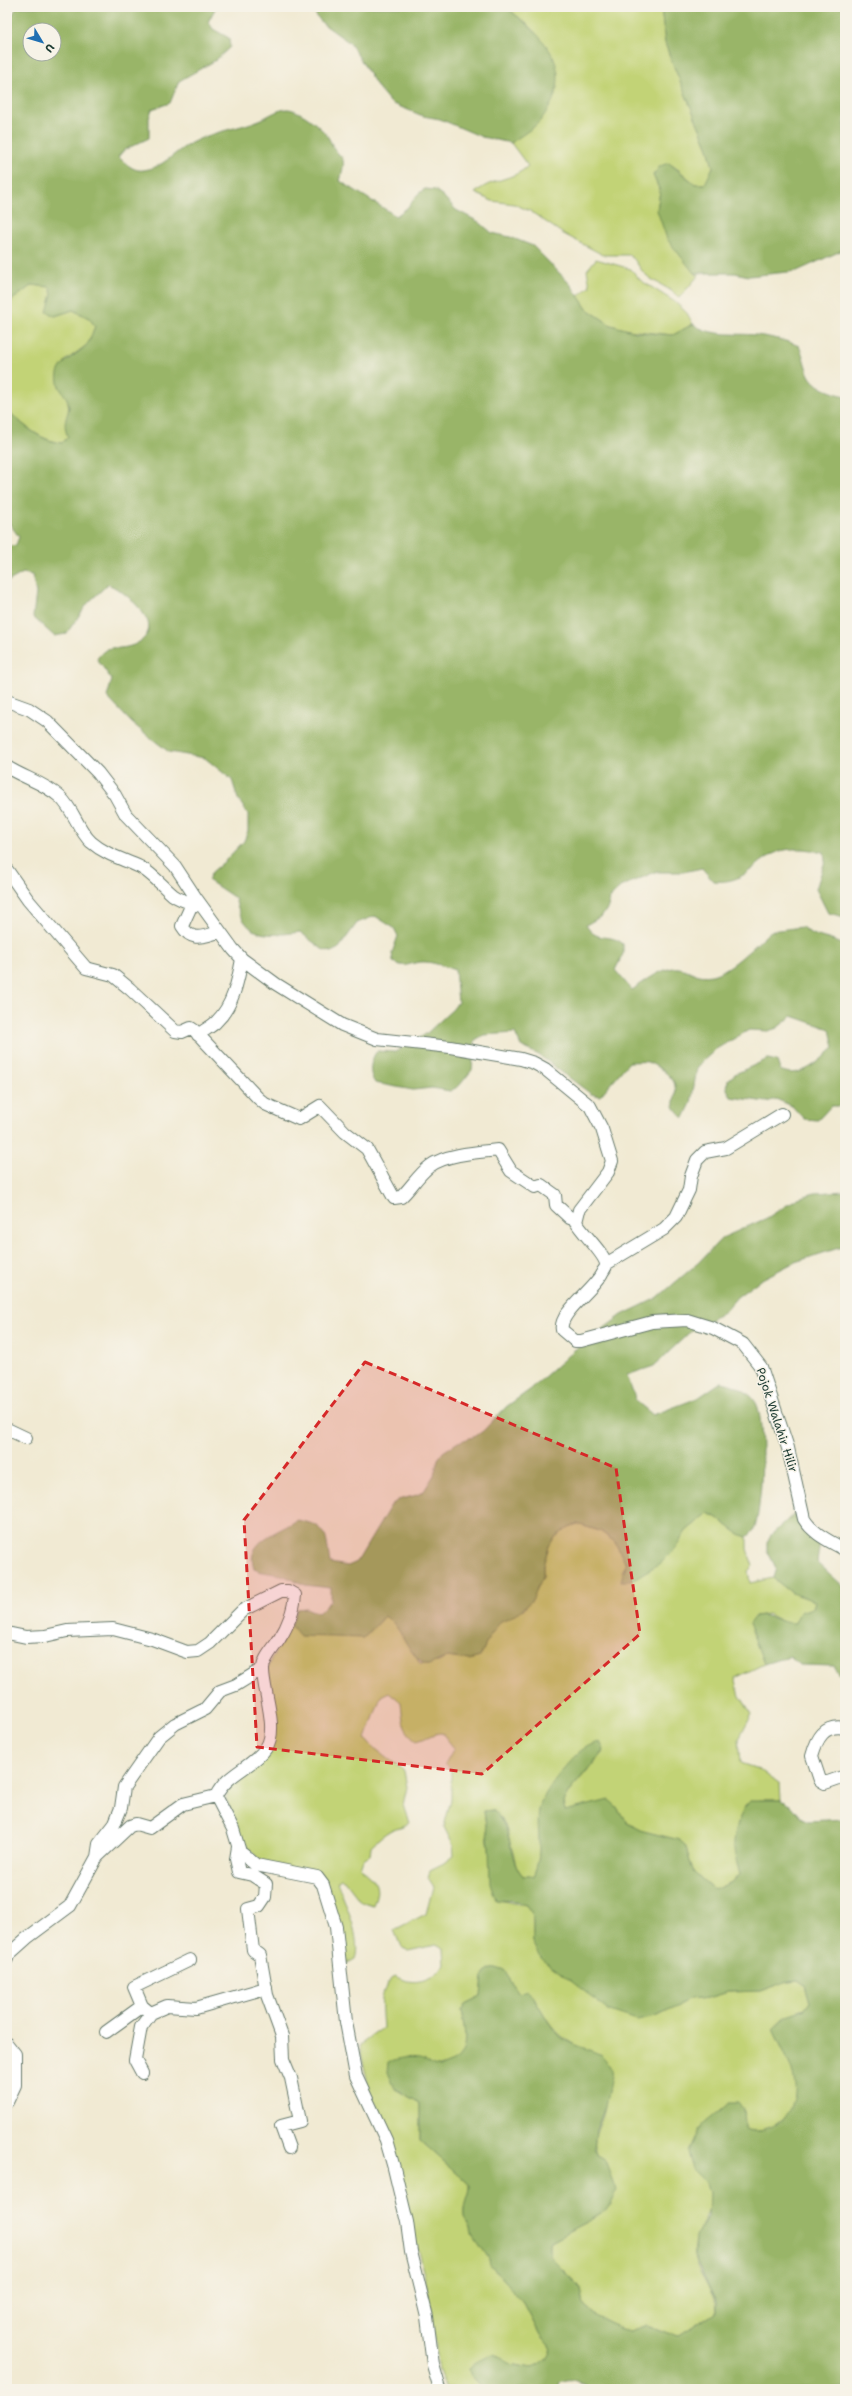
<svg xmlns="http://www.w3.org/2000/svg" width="852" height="2396" font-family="'Shantell Sans',sans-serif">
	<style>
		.green { fill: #c2d376; stroke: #708855 }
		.forest { fill: #99b567; stroke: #5c794e; fill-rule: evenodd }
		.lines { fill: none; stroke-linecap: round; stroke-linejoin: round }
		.minor-casing { stroke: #687a6c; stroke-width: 14 }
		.minor { stroke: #fff; stroke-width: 12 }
		.marked { fill: #d62828; fill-opacity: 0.2; stroke: #d62828; stroke-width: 3; stroke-dasharray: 8 5; stroke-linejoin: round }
		.labels { text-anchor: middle; stroke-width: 3; stroke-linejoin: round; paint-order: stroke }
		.street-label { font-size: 12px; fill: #1f3d34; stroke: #f7f3e8 }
	</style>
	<rect width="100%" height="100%" fill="#f7f3e8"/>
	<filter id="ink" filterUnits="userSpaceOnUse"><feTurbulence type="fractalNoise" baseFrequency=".025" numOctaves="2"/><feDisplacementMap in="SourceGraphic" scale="8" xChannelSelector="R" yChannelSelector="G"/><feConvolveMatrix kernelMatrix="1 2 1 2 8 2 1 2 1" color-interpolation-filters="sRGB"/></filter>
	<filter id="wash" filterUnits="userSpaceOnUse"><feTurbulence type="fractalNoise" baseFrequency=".012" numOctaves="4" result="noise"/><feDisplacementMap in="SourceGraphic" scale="16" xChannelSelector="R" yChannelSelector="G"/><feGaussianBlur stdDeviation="0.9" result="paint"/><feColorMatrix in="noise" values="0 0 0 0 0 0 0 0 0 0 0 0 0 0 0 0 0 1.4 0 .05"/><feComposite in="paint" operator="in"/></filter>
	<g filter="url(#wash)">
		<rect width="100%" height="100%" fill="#f1ead3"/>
		<path class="green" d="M 506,7 L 661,7 L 665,43 L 670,57 L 708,148 L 713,167 L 706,184 L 695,184 L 673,165 L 653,175 L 660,191 L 657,210 L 694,273 L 699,275 L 679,298 C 670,287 656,284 646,275 C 639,269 637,261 630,255 L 603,255 L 562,233 L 530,211 L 514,204 L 492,201 L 475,193 C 491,178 513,181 528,166 L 511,143 C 541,120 552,113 558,73 L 527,24 Z
			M 596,259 L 631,269 L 640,280 L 675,302 L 687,313 L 693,324 L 673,335 L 628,330 L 611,325 L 587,309 L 578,296 L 590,286 L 587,270 Z
			M 32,285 L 50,287 L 52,294 L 48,312 L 55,316 L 73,310 L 89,318 L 95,326 L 88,344 L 65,361 L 59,386 C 62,391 68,397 68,403 C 71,417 61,419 68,437 L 62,443 C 39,440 24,425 7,410 L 7,304 Z
			M 708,1513 C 723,1519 732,1533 747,1537 L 747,1549 L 753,1566 L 748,1571 L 750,1583 L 773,1578 L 792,1593 L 815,1601 L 813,1608 L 800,1612 L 795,1623 L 787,1624 L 768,1614 L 755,1616 L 759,1648 L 764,1664 L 735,1678 L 740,1696 L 752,1714 L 739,1739 L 741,1763 L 759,1769 L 780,1785 L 781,1800 L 760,1800 L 745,1806 L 734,1846 L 740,1875 L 732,1882 L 714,1890 L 694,1872 L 685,1846 L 679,1840 L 643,1831 L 627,1823 L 616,1806 L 565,1811 L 563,1802 L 567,1794 L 604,1751 L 539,1810 C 539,1832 543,1856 533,1876 L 523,1876 L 517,1868 L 505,1824 L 493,1810 L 484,1811 L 496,1900 L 526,1905 L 533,1915 L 533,1942 L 656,2016 L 688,2000 L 708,1998 L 728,1992 L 761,1991 L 788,1981 L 798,1980 L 805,1985 L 810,2003 L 805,2010 L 787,2016 L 773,2029 C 780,2045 790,2061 795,2077 C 803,2107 775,2138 745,2128 L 744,2110 L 693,2170 C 697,2174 703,2178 706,2183 C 722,2207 689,2232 694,2256 C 698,2276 716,2291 716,2312 L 678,2337 L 647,2325 L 630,2331 L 621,2329 L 598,2318 L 584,2305 L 581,2288 L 550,2257 L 550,2241 L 601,2214 L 598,2156 C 588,2135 604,2124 605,2105 C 606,2089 603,2072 602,2056 C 562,2042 554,2034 534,1997 L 519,1993 L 504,1971 L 495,1968 L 489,1970 L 483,1977 L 481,1996 L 465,2004 L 461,2011 C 465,2031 472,2057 447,2065 C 437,2068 432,2065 424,2059 L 395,2089 L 420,2103 L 420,2140 L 470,2185 C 471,2193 466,2200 465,2209 C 463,2226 481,2245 489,2259 L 490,2265 L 523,2302 L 540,2335 L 552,2349 L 549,2357 L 534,2368 L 508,2364 L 502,2358 L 471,2376 L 483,2389 L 446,2389 L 439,2370 L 428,2290 L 392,2152 L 387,2125 L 371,2096 L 359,2045 L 383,2028 C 382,2006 377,1992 395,1976 C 413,1987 432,1981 445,1965 L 444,1949 L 436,1945 L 409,1951 L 401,1947 L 394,1930 L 426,1914 L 433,1887 L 428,1879 L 430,1870 L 446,1862 L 454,1856 L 453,1845 L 444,1827 L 451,1799 L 451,1770 L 445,1764 L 454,1748 L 442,1733 C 432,1733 426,1739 417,1741 C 401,1729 403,1720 401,1702 L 389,1692 L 381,1696 L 366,1739 L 372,1746 L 404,1771 L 407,1787 L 403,1805 L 409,1823 C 403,1827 397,1827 391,1830 C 384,1834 377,1840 371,1846 L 370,1855 L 363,1859 L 360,1868 C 376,1880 381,1886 373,1906 L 361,1902 L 344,1880 L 340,1879 L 337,1883 C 345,1901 362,1940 355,1959 L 346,1964 L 322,1878 L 261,1860 C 245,1851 225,1809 227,1791 L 233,1783 L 261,1759 L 273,1716 L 273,1696 L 268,1668 L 271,1659 L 291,1625 L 364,1638 L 384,1616 L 393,1620 L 420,1663 L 439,1662 L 447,1657 L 469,1660 L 480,1657 L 489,1637 L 500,1621 L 525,1608 L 543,1576 L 543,1565 L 549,1546 L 554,1538 L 569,1527 L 577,1524 L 600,1531 L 615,1542 L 626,1564 L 622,1572 L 675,1549 L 686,1531 Z"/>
		<path class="forest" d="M 17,7 L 216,7 L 208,22 L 213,29 L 229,38 L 230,47 L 216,60 L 179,81 L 170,103 L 152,109 L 149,118 L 149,138 L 124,150 L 118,157 C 126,163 133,172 144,170 C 163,168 174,152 191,143 C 213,131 239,129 262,119 C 270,115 279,109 288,109 C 301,110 326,130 330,141 C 341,164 348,150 340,181 L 396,216 L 407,208 L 418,194 L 425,189 L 435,190 L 443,196 L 456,210 L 479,222 L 492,233 L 510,237 L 533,246 L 571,285 L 587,309 L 611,325 L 636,332 L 673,335 L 693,324 C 711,337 734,333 756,335 C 771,337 785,340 799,346 C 803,354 804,362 807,370 C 812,387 830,392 845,396 L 845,917 L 828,913 L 816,889 L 825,861 L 824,852 C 808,849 788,846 773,854 C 750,867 743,884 713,881 L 702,868 L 683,872 L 655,872 L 620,887 L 610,898 L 608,907 L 603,915 L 586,925 C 597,944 610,932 623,944 L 623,954 L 615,970 L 632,990 C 644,982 664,966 679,968 C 692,970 696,978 712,975 C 734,969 754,945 771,931 L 802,927 C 815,939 831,937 845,946 L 845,1106 L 831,1106 L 818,1120 L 804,1119 L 792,1106 L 776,1099 L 767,1102 L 731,1097 L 727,1089 L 728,1080 L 735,1074 L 768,1059 L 777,1061 L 780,1070 C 801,1080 819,1061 834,1048 L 830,1029 L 792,1016 L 777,1028 L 768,1031 L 749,1030 L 716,1049 L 703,1061 L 697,1068 L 691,1103 L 684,1118 C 666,1102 678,1104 675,1086 C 674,1076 657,1066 648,1062 C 643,1061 634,1062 629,1062 L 600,1096 L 591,1094 L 539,1055 L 521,1046 L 515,1033 L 484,1035 L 475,1040 L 472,1070 L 459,1086 L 450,1091 L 432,1088 L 413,1090 L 375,1083 C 368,1073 370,1061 377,1051 L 395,1052 L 426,1034 L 453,1009 L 458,1002 L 455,970 C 445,967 432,961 421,962 C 408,963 406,969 393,962 L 392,953 L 398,936 L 394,928 L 375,916 L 357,923 L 339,948 L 331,952 L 322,949 L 300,932 C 263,937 245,938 235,898 L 208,880 L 212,872 L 225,861 L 244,841 L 248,831 L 248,814 L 238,799 L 232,780 L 205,758 L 169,752 L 132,723 L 107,697 L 112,680 L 97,659 C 100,654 105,649 111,648 C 114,647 117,649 120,648 C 138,647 157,634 145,616 C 136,602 123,591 108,584 L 88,603 L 66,634 L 54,636 L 33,617 L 36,593 L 32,575 L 23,573 L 7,582 L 7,547 L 16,545 L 19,537 L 7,520 L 7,410 C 24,425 39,441 62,443 L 68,437 C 60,418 72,414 68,402 C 67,396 61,392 59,386 C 51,362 78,357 88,343 C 91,339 93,331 95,326 L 89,318 L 73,310 L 55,316 L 47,312 L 52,294 L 50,287 L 32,285 L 7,304 L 7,24 ZM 30,30 L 54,30 L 54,54 L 30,54 Z
			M 310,7 L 506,7 C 546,39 580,70 540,121 C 533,129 520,136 511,143 L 482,137 L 440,119 L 423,116 L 391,103 L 379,89 L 350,43 L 322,23 Z
			M 661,7 L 845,7 L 845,249 L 797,271 L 749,276 L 735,273 L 694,273 L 667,239 L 657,210 L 660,191 L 653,175 L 660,166 L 669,163 L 695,184 L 705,184 L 713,167 L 708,148 L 670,57 L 665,43 Z
			M 845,1191 L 845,1246 L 795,1262 L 760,1280 L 737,1297 L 725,1311 L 689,1333 L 654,1366 L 627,1375 L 636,1401 L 653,1415 L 698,1398 L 721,1382 C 733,1383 750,1392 756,1403 C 766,1420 762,1513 754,1530 C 752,1533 749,1535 747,1537 C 732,1533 723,1519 708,1513 L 686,1531 L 675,1549 L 662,1562 L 630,1581 L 621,1581 L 626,1564 L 615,1542 L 600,1531 L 577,1524 L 569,1527 L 554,1538 L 549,1546 L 543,1565 L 543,1576 L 532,1600 L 517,1614 L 501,1621 L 489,1637 L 480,1657 L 469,1660 L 447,1657 L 429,1665 C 406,1658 404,1626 384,1616 L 364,1638 L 300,1636 L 291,1625 L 297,1609 L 306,1608 L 318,1613 L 331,1600 L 331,1588 L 305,1585 L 282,1575 L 262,1572 L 254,1569 C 244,1540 279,1533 297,1520 C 329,1526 325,1533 330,1563 L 348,1566 L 357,1562 L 391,1505 L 398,1500 L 417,1495 L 424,1491 L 434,1475 L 438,1459 L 443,1452 L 458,1442 L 476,1436 L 483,1431 L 506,1407 L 531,1389 L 573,1351 L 622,1315 L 657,1298 L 698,1263 L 722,1238 L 767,1218 L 798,1198 L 815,1193 Z
			M 795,1513 L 799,1520 L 820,1542 L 817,1562 L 845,1588 L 845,1682 L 834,1666 L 800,1665 L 790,1656 L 764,1664 L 749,1624 L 755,1616 C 772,1613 779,1624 795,1623 L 800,1612 L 813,1608 L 815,1601 L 792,1593 L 773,1578 L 776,1568 L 767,1550 L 767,1543 L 770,1536 Z
			M 600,1742 L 604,1750 L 567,1794 L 563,1802 L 565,1811 L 609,1800 L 616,1806 L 627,1823 L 643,1831 L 679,1840 L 685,1846 L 694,1872 L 714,1890 L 732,1882 L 740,1875 C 738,1866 734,1856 734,1847 C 733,1833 741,1809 751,1800 L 781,1800 L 789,1804 L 800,1817 L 808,1821 L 845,1819 L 845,2389 L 589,2389 C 578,2380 572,2377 559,2382 L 557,2389 L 483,2389 L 471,2376 L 468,2368 L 475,2362 L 493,2355 L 502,2358 L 508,2364 L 534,2368 L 548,2357 L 552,2349 L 540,2335 L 523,2302 L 490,2265 L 489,2259 C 481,2245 463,2226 465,2209 C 466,2200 471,2193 470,2185 L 420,2140 L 420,2103 L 395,2089 L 388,2072 L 389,2062 C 397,2058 416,2055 425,2060 C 430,2062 433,2066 439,2067 C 442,2067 445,2065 448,2064 C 471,2057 465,2030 461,2011 L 465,2004 L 481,1996 L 483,1977 L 489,1970 L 495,1968 L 504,1971 L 519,1993 L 527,1990 C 541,2004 546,2024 561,2037 C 574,2047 588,2048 601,2055 C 605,2058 609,2065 612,2070 L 605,2107 L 596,2130 L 594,2148 L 598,2156 L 606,2161 L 617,2190 L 608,2208 L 601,2214 L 550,2241 L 550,2257 L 581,2288 L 584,2305 L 598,2318 L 621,2329 L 630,2331 L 647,2325 L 678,2337 L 716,2312 L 716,2302 L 694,2256 L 695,2237 L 708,2215 L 709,2192 L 706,2183 L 693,2170 L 688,2151 L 698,2129 L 729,2103 L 739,2103 L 744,2110 L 745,2128 C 757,2132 764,2130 775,2125 C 781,2123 784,2118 788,2112 C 807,2087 784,2054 773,2029 L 787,2016 L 805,2010 L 810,2003 L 805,1985 L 798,1980 L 788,1981 L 761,1991 L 728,1992 L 708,1998 L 688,2000 L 656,2016 L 637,2020 L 610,2011 L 541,1958 L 533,1942 L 533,1915 L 526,1905 L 516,1901 L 496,1900 L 490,1883 L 489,1846 L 484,1811 L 493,1810 C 514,1827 506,1857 523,1876 L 533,1876 C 544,1854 536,1832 539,1810 C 540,1797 566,1764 576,1755 C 583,1748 591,1744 600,1742 Z"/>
	</g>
	<g filter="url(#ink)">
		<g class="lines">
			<defs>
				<path id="minor" d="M 7,701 L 29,709 L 47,721 L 98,773 L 115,795 L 126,815 L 175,866 L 196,898 L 233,949 L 242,959 L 276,984 L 342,1025 L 377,1039 L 450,1047 L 521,1059 L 534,1063 L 545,1069 L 590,1106 L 602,1129 L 612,1161 L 608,1172 L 579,1210 L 576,1222 C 582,1233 606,1255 606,1265 C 606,1269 603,1270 602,1273 C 594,1290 558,1313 562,1330 L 575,1341 L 581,1341 L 652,1322 L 687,1320 L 713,1328 L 743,1344 L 761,1367 L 788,1448 L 804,1519 C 813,1534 830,1541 845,1550
					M 7,767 C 24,778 45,783 60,797 C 74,810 78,830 91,842 C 106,855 123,859 140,867 C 153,874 162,886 173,895 C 181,901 191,903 201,906
					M 7,870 L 28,900 L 86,968 L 113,975 L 130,989 L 175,1031 L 182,1032 L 191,1028 L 194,1030 L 258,1098 L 265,1104 L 299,1119 L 320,1106 L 345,1132 L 367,1149 L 394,1198 L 401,1197 C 411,1188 418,1175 430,1166 C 445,1154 479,1152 498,1150 L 511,1171 L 535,1187 L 541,1185 L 555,1195 L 556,1205 L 570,1218 L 576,1220
					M 192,904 L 182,926 C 192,943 204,936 219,932
					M 198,1035 C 204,1030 211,1027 216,1022 C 233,1006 238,981 242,959
					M 606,1264 L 664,1229 L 676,1217 L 689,1190 L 691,1176 L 697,1160 L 705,1152 L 726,1148 L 782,1114
					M 7,1429 L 26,1438
					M 7,1633 L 26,1637 L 45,1636 L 67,1631 L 113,1629 L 152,1639 L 187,1652 L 198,1651 L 210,1643 L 243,1610 L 281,1591 L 288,1591 L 295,1595 C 294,1609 288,1626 280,1638 C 275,1647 262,1659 263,1670 C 263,1691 279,1729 266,1748 C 252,1768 227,1773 216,1796 L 233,1829 L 240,1852 L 256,1865 L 317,1877 L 323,1885 L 336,1927 L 346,2022 L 356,2076 L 386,2140 L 394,2168 L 407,2222 L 411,2252 L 427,2317 L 433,2365 L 440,2389
					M 845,1728 C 824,1724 817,1738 812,1756 L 820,1780 L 825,1783 L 845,1776
					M 238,1847 L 236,1859 L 239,1872 L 252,1875 L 266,1884 L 265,1897 L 259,1906 L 248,1909 L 253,1950 L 260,1955 L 267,1995 L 282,2036 L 283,2059 L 291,2078 L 300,2121 L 281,2126 L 289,2148
					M 97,1857 L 99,1844 L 114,1825 L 121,1808 L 124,1787 L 159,1737 L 175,1724 L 205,1709 L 220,1691 L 236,1685 L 262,1669
					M 7,1959 L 8,1955 L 27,1938 L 70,1906 L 97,1857 L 130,1826 L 136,1824 L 150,1828 L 183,1804 L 216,1796
					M 142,2006 L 134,1987 L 190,1960
					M 106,2032 L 142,2006 L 148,2011
					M 7,2044 L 15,2054 L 15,2085 L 7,2102
					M 142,2073 L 135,2060 L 141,2027 L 151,2013 L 167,2006 L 196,2008 L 266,1988"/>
			</defs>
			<use href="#minor" class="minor-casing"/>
			<use href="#minor" class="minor"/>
		</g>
	</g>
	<path class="marked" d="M 365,1362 L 616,1468 L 640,1634 L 482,1774 L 257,1747 L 244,1520 Z"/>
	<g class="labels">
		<g class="street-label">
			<text transform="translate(777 1420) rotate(72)" y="4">Pojok Walahir Hilir</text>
		</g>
	</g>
	<rect width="852" height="2396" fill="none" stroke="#f7f3e8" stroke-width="24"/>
	<g transform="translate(42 42) rotate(128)"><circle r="19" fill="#f7f3e8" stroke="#a1aaa0"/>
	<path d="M0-3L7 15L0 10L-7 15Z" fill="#1f6fb2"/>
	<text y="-6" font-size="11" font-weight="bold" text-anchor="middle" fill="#1f3d34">U</text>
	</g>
</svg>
